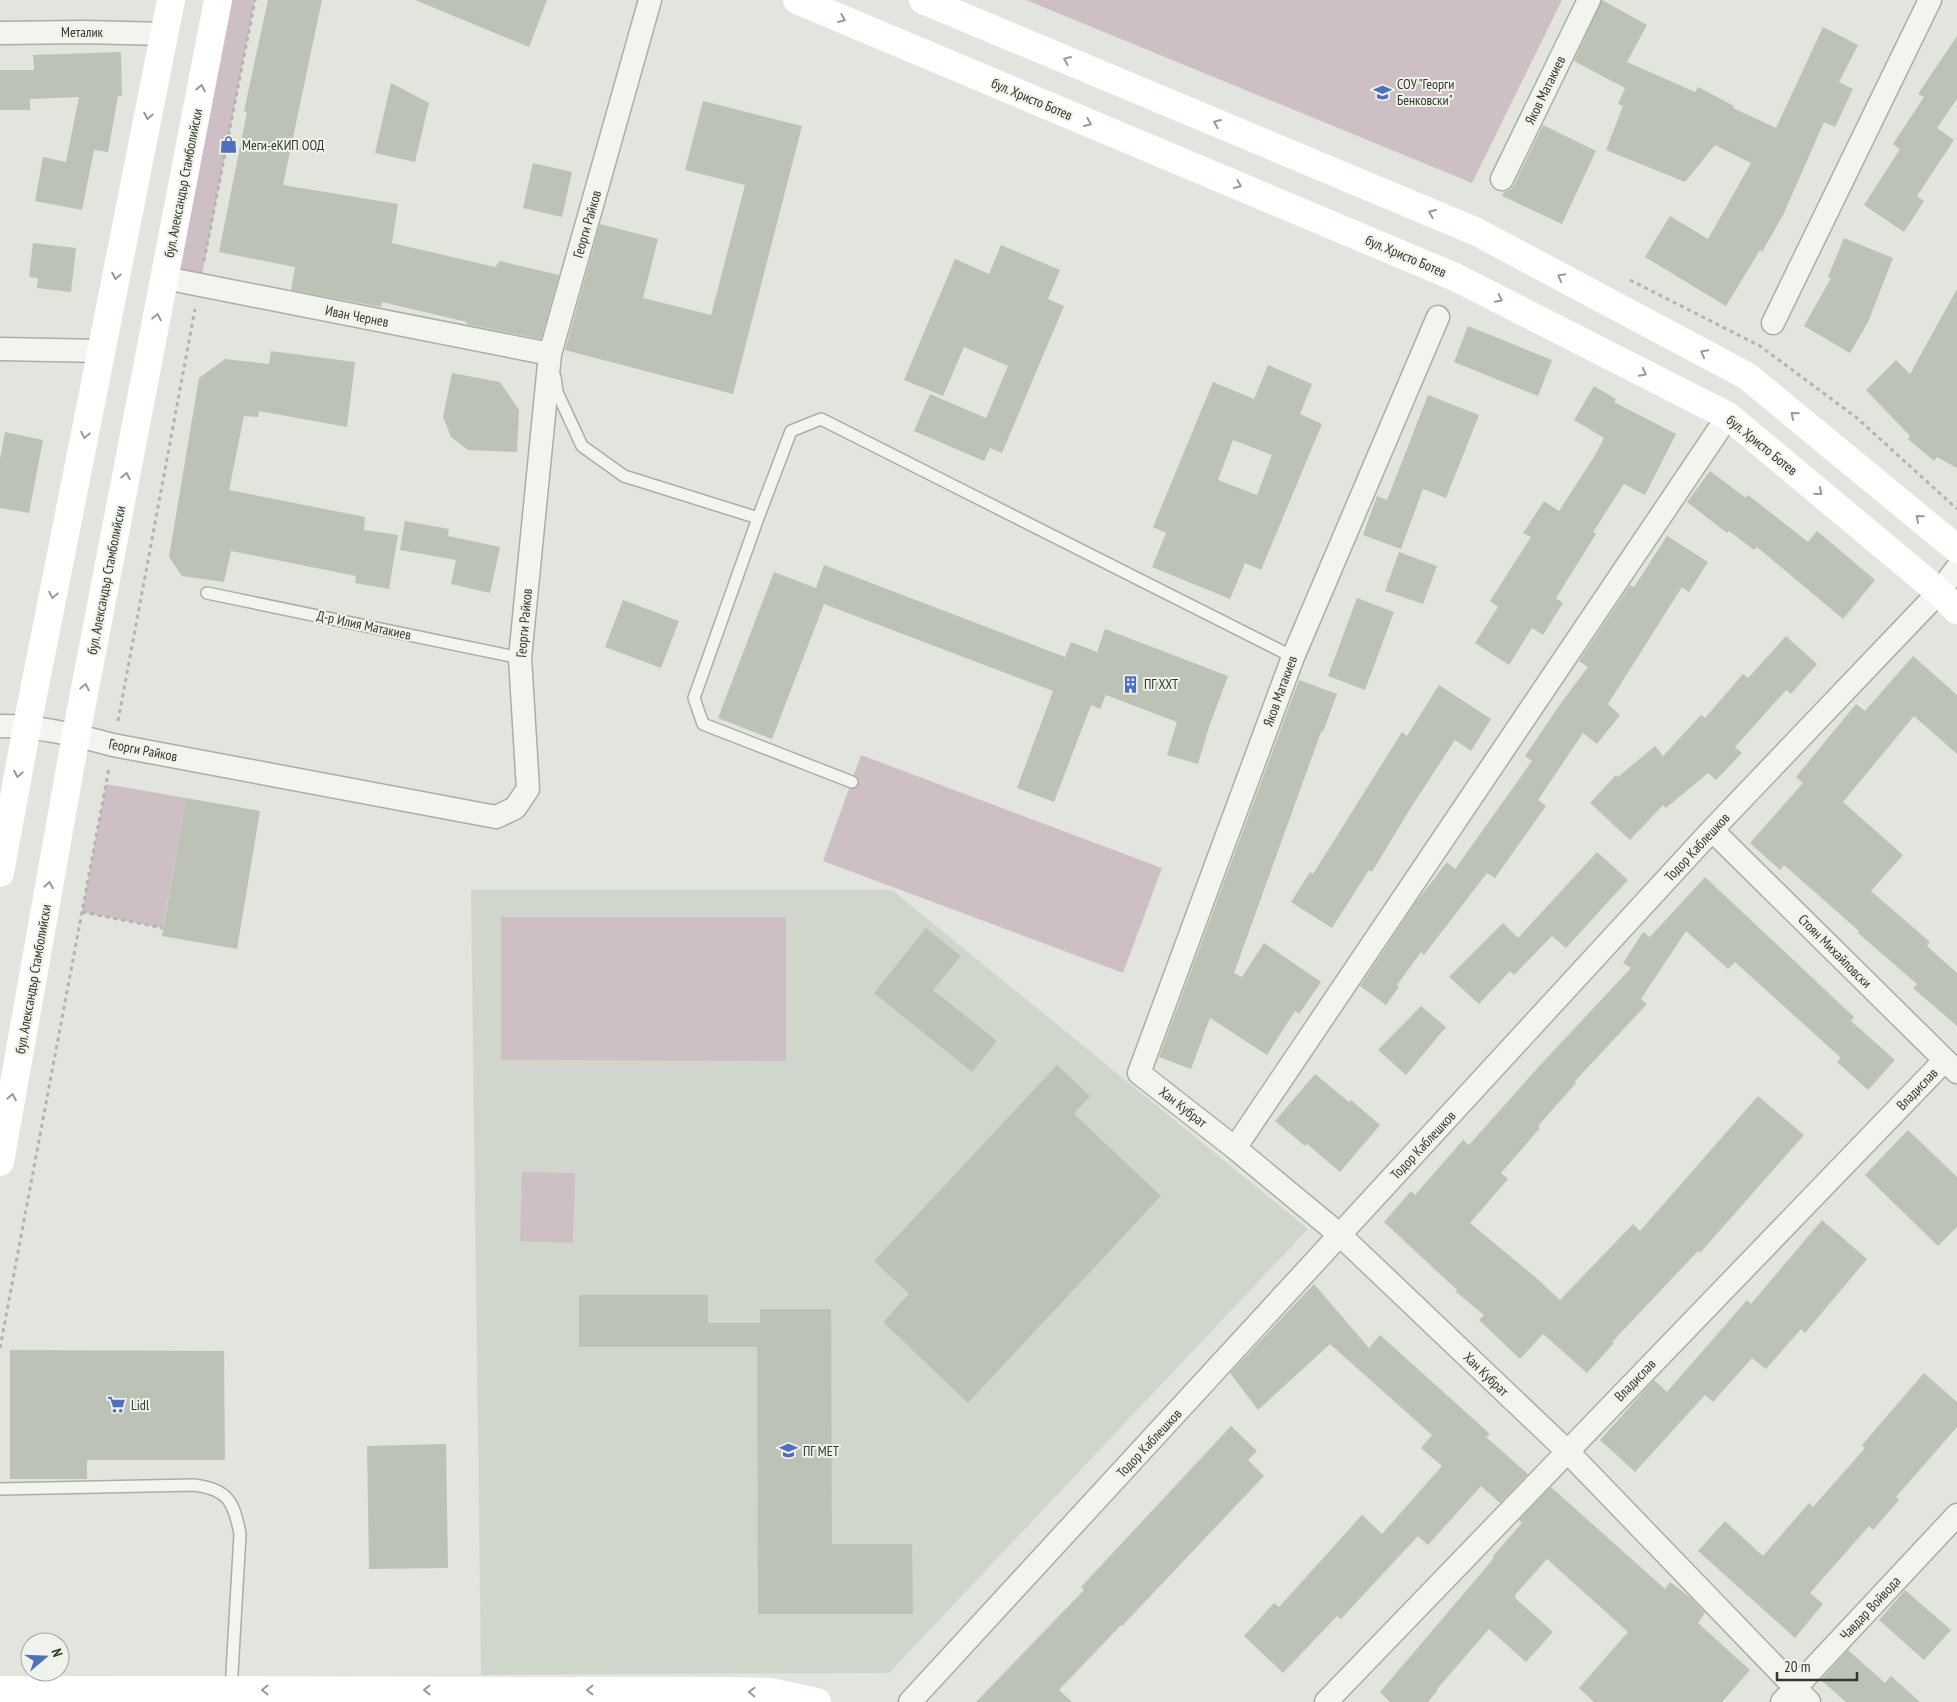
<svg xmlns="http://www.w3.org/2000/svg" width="1957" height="1702" font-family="'PT Sans Narrow',sans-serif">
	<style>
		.built { fill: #d1d6cc }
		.green { fill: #cebfc5 }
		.building { fill: #bcc2b5; fill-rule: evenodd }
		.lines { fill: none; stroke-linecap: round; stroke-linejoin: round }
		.lane-casing { stroke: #aaaea3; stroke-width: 14 }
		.street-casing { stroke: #aaaea3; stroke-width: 25 }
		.path { stroke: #b1b5ac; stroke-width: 3; stroke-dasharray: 4 4; stroke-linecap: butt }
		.lane { stroke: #f2f4f0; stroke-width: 11 }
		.street { stroke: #f2f4f0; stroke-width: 22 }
		.secondary { stroke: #fff; stroke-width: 28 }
		.oneway { stroke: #989c94 }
		.labels { text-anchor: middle; stroke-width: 4; stroke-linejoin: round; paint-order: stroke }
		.street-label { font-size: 14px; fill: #323a28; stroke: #f0f3ec }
		.poi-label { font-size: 14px; fill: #323a28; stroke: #f0f3ec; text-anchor: start }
	</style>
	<rect width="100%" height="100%" fill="#e2e5dd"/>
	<path class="built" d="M 471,890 L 892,890 L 1308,1229 L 889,1673 L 481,1675 Z"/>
	<path class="green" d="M 218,0 L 255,0 L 200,285 L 165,278 Z
		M 1026,0 L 1562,0 L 1472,183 Z
		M 861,755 L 1162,868 L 1123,973 L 823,861 Z
		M 106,784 L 186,798 L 163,928 L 82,912 Z
		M 501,917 L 786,917 L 786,1061 L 501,1060 Z
		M 522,1172 L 575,1173 L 573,1243 L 520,1241 Z"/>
	<path class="building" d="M 268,0 L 322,0 L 283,185 L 398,204 L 392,243 L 495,267 L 500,261 L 559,275 L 541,339 L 466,324 L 467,322 L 382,302 L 381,307 L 291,290 L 295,267 L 219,252 L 247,112 L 244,111 Z
		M 415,0 L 547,0 L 529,47 Z
		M 1602,0 L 1647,25 L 1627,62 L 1695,92 L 1698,87 L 1734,106 L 1733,108 L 1776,128 L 1823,27 L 1858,45 L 1839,82 L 1853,89 L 1835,127 L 1824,122 L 1783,215 L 1762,252 L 1760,250 L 1726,306 L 1645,257 L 1670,216 L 1708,239 L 1751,163 L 1715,145 L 1685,182 L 1606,150 L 1623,106 L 1618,104 L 1625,88 L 1574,61 Z
		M 1957,36 L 1957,99 L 1937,128 L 1954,140 L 1917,196 L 1924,201 L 1904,232 L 1864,205 L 1900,149 L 1893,144 L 1924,97 L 1918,94 Z
		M 121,52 L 122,96 L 118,96 L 108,152 L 94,150 L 82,210 L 35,201 L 43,157 L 66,162 L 79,97 L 30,99 L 30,110 L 0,110 L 0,70 L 34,70 L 33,55 Z
		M 391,83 L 429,103 L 415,162 L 375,153 Z
		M 703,101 L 802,126 L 733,394 L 565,350 L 600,224 L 658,239 L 643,298 L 711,315 L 745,185 L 685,170 Z
		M 1543,125 L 1596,151 L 1562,224 L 1502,196 L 1504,192 L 1510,190 L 1514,185 Z
		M 533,163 L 572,172 L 562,217 L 523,208 Z
		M 1844,238 L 1893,258 L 1868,322 L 1850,353 L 1804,326 L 1831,278 L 1828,277 Z
		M 33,243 L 76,248 L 71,292 L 37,288 L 38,278 L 29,277 Z
		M 1001,245 L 1060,270 L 1048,299 L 1064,306 L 1002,453 L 990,448 L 984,461 L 914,431 L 930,394 L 986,418 L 1008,366 L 964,347 L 943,396 L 904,380 L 955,259 L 989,274 Z
		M 1957,289 L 1957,468 L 1937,457 L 1934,461 L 1908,439 L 1910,436 L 1866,390 L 1896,360 L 1910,374 Z
		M 1468,326 L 1552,360 L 1538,396 L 1454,362 Z
		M 271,351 L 355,362 L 347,427 L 259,411 L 258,417 L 244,416 L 229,490 L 365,517 L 364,530 L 398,535 L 389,589 L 355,583 L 356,576 L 231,551 L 224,582 L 182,576 L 169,557 L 199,378 L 225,359 L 269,364 Z
		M 1268,365 L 1312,384 L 1300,414 L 1322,424 L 1261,570 L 1245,563 L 1230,599 L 1152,567 L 1166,533 L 1153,527 L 1213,382 L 1254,399 ZM 1233,440 L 1272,455 L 1257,495 L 1218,480 Z
		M 452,373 L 500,382 L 519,410 L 517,452 L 468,450 L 451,437 L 443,417 Z
		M 1594,386 L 1616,399 L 1614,402 L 1676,434 L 1645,495 L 1624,484 L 1593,532 L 1596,534 L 1556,598 L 1563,603 L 1543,635 L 1532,628 L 1509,665 L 1475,643 L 1498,607 L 1490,601 L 1531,537 L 1523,533 L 1544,501 L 1559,511 L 1594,457 L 1604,438 L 1574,420 Z
		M 1428,395 L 1479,415 L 1446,498 L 1423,489 L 1401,549 L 1363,535 L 1377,496 L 1387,500 Z
		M 5,432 L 43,440 L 29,513 L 0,508 L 0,459 Z
		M 1710,471 L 1746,498 L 1748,495 L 1808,542 L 1817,531 L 1875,580 L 1843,619 L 1757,547 L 1754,550 L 1729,531 L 1727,533 L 1687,502 Z
		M 405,521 L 449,529 L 448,536 L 500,547 L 490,593 L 451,584 L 456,560 L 400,550 Z
		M 1667,536 L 1708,562 L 1689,592 L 1682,587 L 1608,704 L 1620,715 L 1597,744 L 1583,733 L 1538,800 L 1546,806 L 1495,878 L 1487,873 L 1424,955 L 1421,952 L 1397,985 L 1399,987 L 1386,1005 L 1360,986 L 1416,902 L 1447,862 L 1455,869 L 1532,761 L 1525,756 L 1561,703 L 1588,667 L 1579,661 L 1630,585 L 1634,587 Z
		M 1399,552 L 1437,566 L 1423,604 L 1385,591 Z
		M 824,565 L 1065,657 L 1071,642 L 1097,652 L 1105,629 L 1228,676 L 1209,727 L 1198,764 L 1167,755 L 1177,722 L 1106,695 L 1100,709 L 1091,705 L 1054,802 L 1017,788 L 1053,691 L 824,604 L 772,739 L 718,718 L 774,572 L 816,588 Z
		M 1357,598 L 1394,612 L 1365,690 L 1328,676 Z
		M 623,600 L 679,621 L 661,668 L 605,647 Z
		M 1786,636 L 1817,664 L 1791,694 L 1786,690 L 1735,747 L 1742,753 L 1716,780 L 1708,773 L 1666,808 L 1663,805 L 1630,840 L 1590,803 L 1616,775 L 1618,777 L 1655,746 L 1663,756 L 1701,715 L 1705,718 L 1743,674 L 1748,678 Z
		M 1913,656 L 1957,695 L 1957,754 L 1914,716 L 1843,802 L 1903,855 L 1871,891 L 1930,942 L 1927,946 L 1957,973 L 1957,1026 L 1913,988 L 1917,984 L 1858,933 L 1859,931 L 1784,865 L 1780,870 L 1750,843 L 1803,783 L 1796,777 L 1856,704 L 1865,711 Z
		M 1299,680 L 1337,694 L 1323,732 L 1321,732 L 1234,973 L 1242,977 L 1264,943 L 1321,982 L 1299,1014 L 1295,1011 L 1267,1055 L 1210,1018 L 1191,1069 L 1159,1057 Z
		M 1439,685 L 1491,719 L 1471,751 L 1455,740 L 1410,809 L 1372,872 L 1369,870 L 1332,928 L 1291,902 L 1310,872 L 1313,874 L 1402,732 L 1407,736 Z
		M 186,798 L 260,811 L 237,949 L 162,936 Z
		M 1597,852 L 1628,880 L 1566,948 L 1552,936 L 1514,975 L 1510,971 L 1479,1004 L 1449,977 L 1503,923 L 1518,938 Z
		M 1705,877 L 1854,1017 L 1851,1021 L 1895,1060 L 1868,1090 L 1837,1062 L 1841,1058 L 1735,962 L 1728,969 L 1686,931 L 1641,999 L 1647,1004 L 1575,1081 L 1576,1083 L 1538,1126 L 1540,1128 L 1501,1173 L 1508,1179 L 1470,1223 L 1534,1276 L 1560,1300 L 1633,1224 L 1640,1231 L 1758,1096 L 1804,1135 L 1700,1253 L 1698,1251 L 1612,1342 L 1614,1343 L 1587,1373 L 1543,1334 L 1520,1359 L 1479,1320 L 1484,1315 L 1456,1292 L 1457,1290 L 1384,1222 L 1411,1191 L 1415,1195 L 1463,1140 L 1469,1145 L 1543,1062 L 1631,968 L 1623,963 L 1643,932 L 1650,937 Z
		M 926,928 L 961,956 L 933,990 L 997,1041 L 972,1072 L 874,993 Z
		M 1421,1006 L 1446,1027 L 1406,1075 L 1378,1050 Z
		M 1057,1065 L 1090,1096 L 1074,1114 L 1161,1196 L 968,1403 L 883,1322 L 909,1294 L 874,1261 Z
		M 1315,1074 L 1349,1102 L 1351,1100 L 1380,1125 L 1340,1172 L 1307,1144 L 1305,1146 L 1275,1121 Z
		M 1908,1130 L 1957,1177 L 1957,1227 L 1938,1246 L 1865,1175 Z
		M 1822,1220 L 1867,1259 L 1805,1333 L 1801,1329 L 1766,1369 L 1752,1358 L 1713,1402 L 1705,1395 L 1635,1472 L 1600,1440 L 1654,1380 L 1667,1392 L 1747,1300 L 1751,1304 Z
		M 1314,1284 L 1369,1348 L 1380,1335 L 1490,1434 L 1486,1437 L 1528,1474 L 1500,1503 L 1481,1486 L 1428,1545 L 1418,1536 L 1341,1619 L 1337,1616 L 1283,1673 L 1244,1636 L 1274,1603 L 1279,1607 L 1362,1515 L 1382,1534 L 1442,1466 L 1421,1448 L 1432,1435 L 1330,1344 L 1258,1410 L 1230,1373 Z
		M 579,1295 L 708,1295 L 708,1323 L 760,1323 L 760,1309 L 831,1309 L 832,1544 L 912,1544 L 913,1614 L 758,1614 L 757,1347 L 579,1347 Z
		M 10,1350 L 224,1351 L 225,1460 L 87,1460 L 87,1479 L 10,1479 Z
		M 1924,1373 L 1957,1402 L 1957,1427 L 1896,1497 L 1899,1500 L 1873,1530 L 1869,1526 L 1810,1593 L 1823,1604 L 1795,1638 L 1698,1551 L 1725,1521 L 1763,1556 L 1809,1503 L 1813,1507 L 1865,1448 L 1862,1445 Z
		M 1231,1426 L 1257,1451 L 1248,1460 L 1264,1476 L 1122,1626 L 1121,1625 L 1059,1690 L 1072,1702 L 976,1702 L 1084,1590 L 1081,1587 Z
		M 446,1444 L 448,1568 L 369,1569 L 367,1446 Z
		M 1551,1487 L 1665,1589 L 1670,1582 L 1691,1598 L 1705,1613 L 1698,1623 L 1750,1670 L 1722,1702 L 1594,1702 L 1579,1688 L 1628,1632 L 1547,1559 L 1515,1595 L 1516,1596 L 1515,1598 L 1553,1632 L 1526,1662 L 1489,1629 L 1437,1689 L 1438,1690 L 1428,1702 L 1390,1702 L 1380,1692 L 1494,1558 L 1493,1556 L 1522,1523 L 1519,1520 Z
		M 1905,1590 L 1951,1630 L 1924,1660 L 1879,1620 Z
		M 1848,1650 L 1885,1683 L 1891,1676 L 1920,1702 L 1846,1702 L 1821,1680 Z"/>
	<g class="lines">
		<defs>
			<path id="lane" d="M 555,377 L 557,392 L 582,446 L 624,476 L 758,518
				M 207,593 L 520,658
				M 852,782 L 703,724 L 694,698 L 758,518 L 791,431 L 821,419 L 1293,657
				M 0,1489 L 194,1485 C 228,1489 234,1502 240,1534 L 231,1690"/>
			<path id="street" d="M 0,33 L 85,32 L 164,34
				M 1502,179 L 1589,0
				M 165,278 L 550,354
				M 1438,317 L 1293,657 L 1139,1073 L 1235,1148 L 1340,1235 L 1567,1451 L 1809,1702
				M 1773,323 L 1930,0
				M 0,349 L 101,351
				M 0,726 C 39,726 76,735 113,745 L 496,817 L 515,808 L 528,789 L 520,658 L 550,354 L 650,0
				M 1712,830 L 1957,1072
				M 1235,1148 L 1728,416
				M 910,1702 L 1712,830 L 1939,592 L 1957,568
				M 1326,1702 L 1945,1060
				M 1782,1702 L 1957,1515"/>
		</defs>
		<use href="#lane" class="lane-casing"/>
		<use href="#street" class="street-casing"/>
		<path class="path" d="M 204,261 L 255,0
			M 1630,280 L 1760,346 L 1857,418 L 1957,509
			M 118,721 L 195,309
			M 82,912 L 163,928
			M 0,1348 L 109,768"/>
		<use href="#lane" class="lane"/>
		<use href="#street" class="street"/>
		<path class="secondary" d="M 797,0 L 1455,277 L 1728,416 L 1939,592 L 1957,610
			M 923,0 L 1477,232 L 1747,376 L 1957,549
			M 0,873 L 27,726 L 171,0
			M 0,1162 L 76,735 L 218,0
			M 0,1690 L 729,1691 L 770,1692 L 817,1702"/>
	</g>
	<defs><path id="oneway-chevron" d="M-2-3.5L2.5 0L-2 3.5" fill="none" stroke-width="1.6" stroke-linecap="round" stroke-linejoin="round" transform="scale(1.25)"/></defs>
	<g class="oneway">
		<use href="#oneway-chevron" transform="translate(842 19) rotate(23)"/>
		<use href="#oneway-chevron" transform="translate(1067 60) rotate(-157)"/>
		<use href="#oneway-chevron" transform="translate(201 88) rotate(-79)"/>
		<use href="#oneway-chevron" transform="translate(148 116) rotate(101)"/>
		<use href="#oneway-chevron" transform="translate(1088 123) rotate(23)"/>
		<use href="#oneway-chevron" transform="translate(1217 123) rotate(-157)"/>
		<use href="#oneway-chevron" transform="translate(1238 185) rotate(23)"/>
		<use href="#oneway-chevron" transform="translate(1432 213) rotate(-157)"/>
		<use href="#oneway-chevron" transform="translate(116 276) rotate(101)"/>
		<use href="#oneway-chevron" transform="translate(1561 277) rotate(-152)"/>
		<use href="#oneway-chevron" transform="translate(1499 299) rotate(27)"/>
		<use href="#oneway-chevron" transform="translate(157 317) rotate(-79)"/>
		<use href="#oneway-chevron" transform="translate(1704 353) rotate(-152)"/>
		<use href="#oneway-chevron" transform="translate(1643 373) rotate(27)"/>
		<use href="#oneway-chevron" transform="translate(1794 415) rotate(-140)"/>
		<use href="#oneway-chevron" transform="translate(85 435) rotate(101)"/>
		<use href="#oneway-chevron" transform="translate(126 476) rotate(-79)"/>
		<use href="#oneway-chevron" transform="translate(1819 492) rotate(40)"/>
		<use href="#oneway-chevron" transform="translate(1919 518) rotate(-140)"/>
		<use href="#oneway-chevron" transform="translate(53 595) rotate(101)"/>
		<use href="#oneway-chevron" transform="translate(85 687) rotate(-79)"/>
		<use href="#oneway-chevron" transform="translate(18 774) rotate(100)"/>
		<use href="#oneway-chevron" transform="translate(49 885) rotate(-80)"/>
		<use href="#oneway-chevron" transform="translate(12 1097) rotate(-80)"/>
		<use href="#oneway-chevron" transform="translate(265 1690) rotate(-180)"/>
		<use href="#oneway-chevron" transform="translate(427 1690) rotate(-180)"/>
		<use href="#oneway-chevron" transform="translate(590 1690) rotate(-180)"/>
		<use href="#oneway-chevron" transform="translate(752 1692) rotate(-178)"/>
	</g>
	<defs>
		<symbol id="school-bare" viewBox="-9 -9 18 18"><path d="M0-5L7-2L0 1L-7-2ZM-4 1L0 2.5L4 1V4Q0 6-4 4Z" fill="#4e70bf" stroke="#f0f3ec" stroke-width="2.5" paint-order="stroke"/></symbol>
		<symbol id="shop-bare" viewBox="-9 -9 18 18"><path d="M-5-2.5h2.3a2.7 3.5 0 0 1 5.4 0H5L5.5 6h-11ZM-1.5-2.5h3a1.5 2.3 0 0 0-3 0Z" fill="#4e70bf" stroke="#f0f3ec" stroke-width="2.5" paint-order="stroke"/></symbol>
		<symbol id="building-bare" viewBox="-9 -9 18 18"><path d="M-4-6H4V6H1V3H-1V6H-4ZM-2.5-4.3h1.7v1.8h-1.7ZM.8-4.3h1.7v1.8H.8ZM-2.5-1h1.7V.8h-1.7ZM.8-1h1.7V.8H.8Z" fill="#4e70bf" stroke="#f0f3ec" stroke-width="2.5" paint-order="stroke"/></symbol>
		<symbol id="supermarket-bare" viewBox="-9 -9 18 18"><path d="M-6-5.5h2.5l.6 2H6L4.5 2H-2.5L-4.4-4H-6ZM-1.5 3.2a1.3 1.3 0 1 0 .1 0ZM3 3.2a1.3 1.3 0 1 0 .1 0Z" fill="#4e70bf" stroke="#f0f3ec" stroke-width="2.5" paint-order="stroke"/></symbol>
	</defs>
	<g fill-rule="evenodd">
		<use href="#school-bare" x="1370" y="80" width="25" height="25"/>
		<use href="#shop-bare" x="216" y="132" width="25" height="25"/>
		<use href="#building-bare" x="1118" y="672" width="25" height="25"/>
		<use href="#supermarket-bare" x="104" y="1392" width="25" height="25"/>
		<use href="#school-bare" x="776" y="1438" width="25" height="25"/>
	</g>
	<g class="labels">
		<g class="street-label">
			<text x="82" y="37">Металик</text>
			<text transform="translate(1545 90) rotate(-64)" y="5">Яков Матакиев</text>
			<text transform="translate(1032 99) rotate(23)" y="5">бул. Христо Ботев</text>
			<text transform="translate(183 183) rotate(-79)" y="5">бул. Александър Стамболийски</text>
			<text transform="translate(587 224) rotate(-74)" y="5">Георги Райков</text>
			<text transform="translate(1406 256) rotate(23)" y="5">бул. Христо Ботев</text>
			<text transform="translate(357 316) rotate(11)" y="5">Иван Чернев</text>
			<text transform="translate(1762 445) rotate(39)" y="5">бул. Христо Ботев</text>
			<text transform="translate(106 580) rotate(-79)" y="5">бул. Александър Стамболийски</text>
			<text transform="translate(524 623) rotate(-85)" y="5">Георги Райков</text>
			<text transform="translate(364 625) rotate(12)" y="5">Д-р Илия Матакиев</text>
			<text transform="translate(1280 691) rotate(-70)" y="5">Яков Матакиев</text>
			<text transform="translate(143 750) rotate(11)" y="5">Георги Райков</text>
			<text transform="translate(1697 847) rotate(-47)" y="5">Тодор Каблешков</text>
			<text transform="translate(1835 951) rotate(45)" y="5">Стоян Михайловски</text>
			<text transform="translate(33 979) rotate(-80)" y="5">бул. Александър Стамболийски</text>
			<text transform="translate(1917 1089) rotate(-46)" y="5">Владислав</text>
			<text transform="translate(1183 1107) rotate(38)" y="5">Хан Кубрат</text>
			<text transform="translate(1423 1145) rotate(-47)" y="5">Тодор Каблешков</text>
			<text transform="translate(1486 1374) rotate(44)" y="5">Хан Кубрат</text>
			<text transform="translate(1635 1380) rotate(-46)" y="5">Владислав</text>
			<text transform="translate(1149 1443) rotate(-47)" y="5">Тодор Каблешков</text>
			<text transform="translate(1870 1608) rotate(-47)" y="5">Чавдар Войвода</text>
		</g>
		<g class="poi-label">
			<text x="1397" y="89">СОУ "Георги<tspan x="1397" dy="16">Бенковски"</tspan></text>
			<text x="242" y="150">Меги-еКИП ООД</text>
			<text x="1144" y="689">ПГ ХХТ</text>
			<text x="131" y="1410">Lidl</text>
			<text x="803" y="1456">ПГ МЕТ</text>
		</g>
	</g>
	<g transform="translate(45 1657) rotate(71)"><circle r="24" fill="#f0f3ec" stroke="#a4a99e"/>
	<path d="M0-4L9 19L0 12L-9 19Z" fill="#4e70bf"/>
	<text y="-8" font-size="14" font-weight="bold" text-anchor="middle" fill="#323a28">N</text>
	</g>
	<path d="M1777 1672v8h80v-8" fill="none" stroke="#323a28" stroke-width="2.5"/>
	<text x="1784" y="1672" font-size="15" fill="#323a28" stroke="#f0f3ec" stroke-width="4" paint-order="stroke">20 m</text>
</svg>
